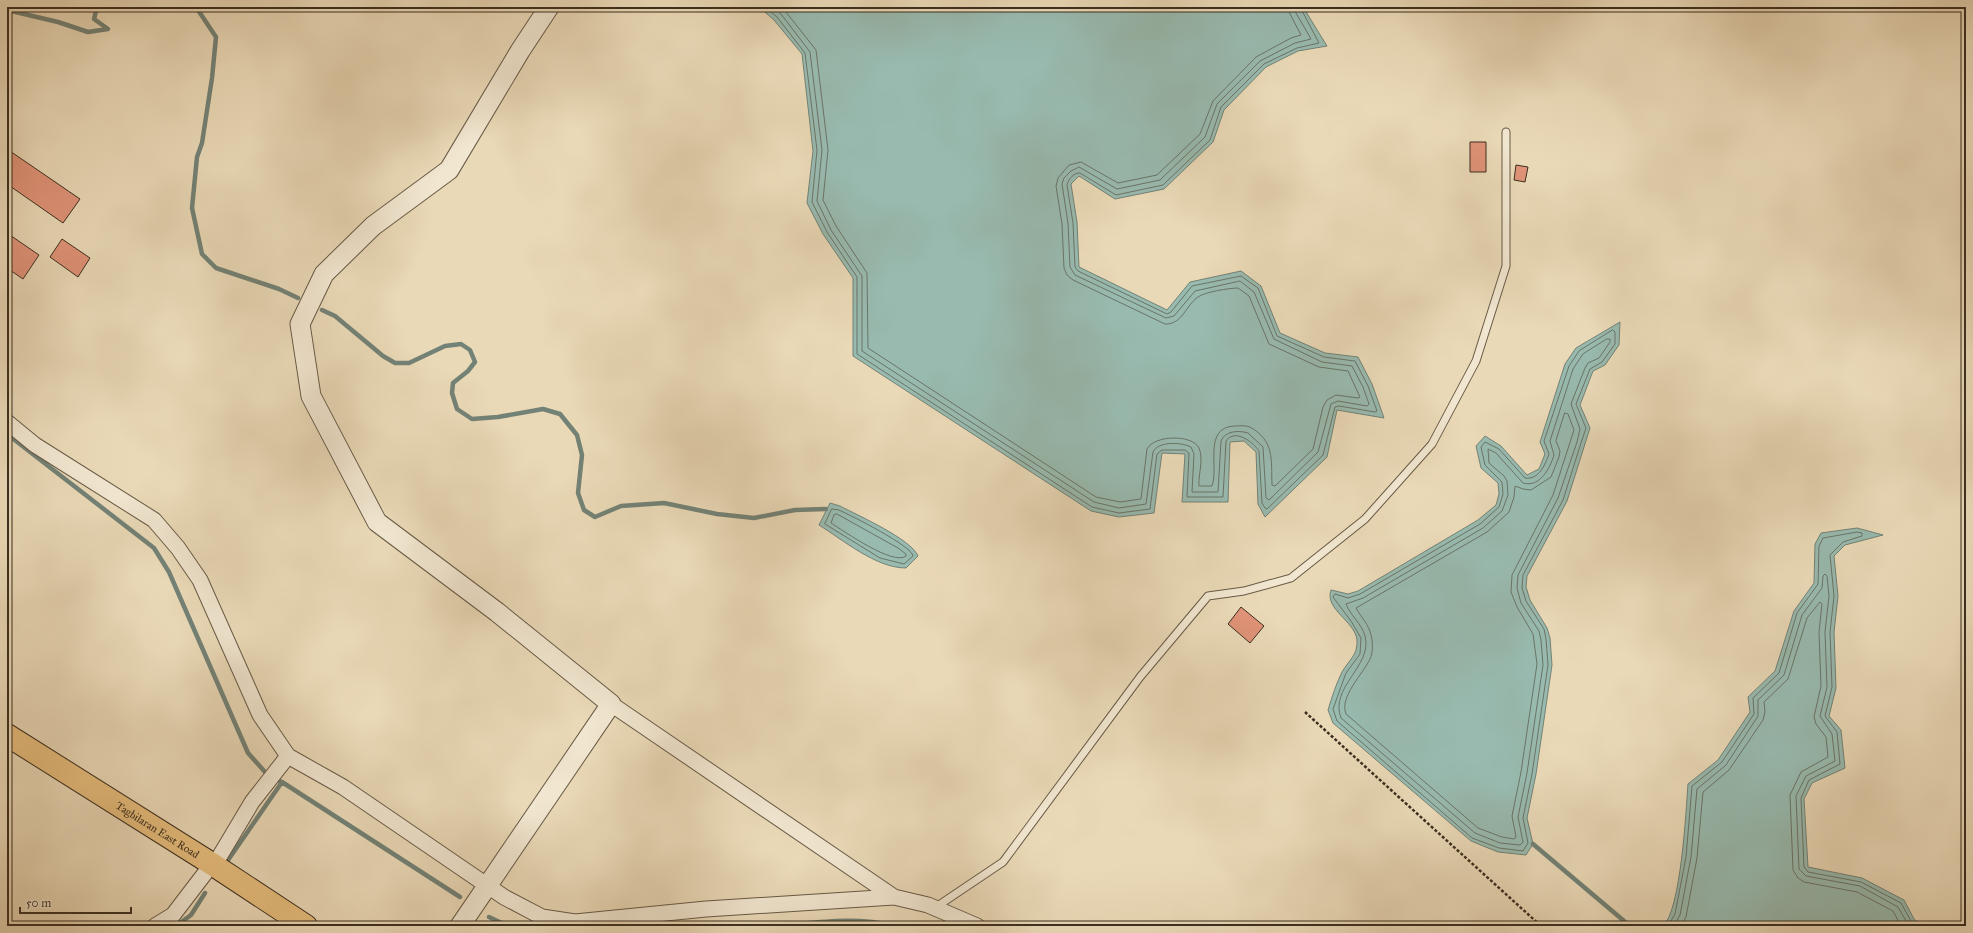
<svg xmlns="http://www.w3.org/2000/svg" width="1973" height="933" font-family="'IM FELL Great Primer',serif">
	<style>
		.water { fill: #98baaf; stroke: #738276 }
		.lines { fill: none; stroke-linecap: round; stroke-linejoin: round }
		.shore { stroke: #6a7468; stroke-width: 1 }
		.stream { stroke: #738276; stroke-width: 4.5 }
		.building { fill: #e09378; stroke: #3b2f21 }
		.service-casing { stroke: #675a46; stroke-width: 9 }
		.minor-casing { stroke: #675a46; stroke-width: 17 }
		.tertiary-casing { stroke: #675a46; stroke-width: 21 }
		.primary-casing { stroke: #3b2f21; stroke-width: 24 }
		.path { stroke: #3b2f21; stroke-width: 2.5; stroke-dasharray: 3 2; stroke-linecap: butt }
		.service { stroke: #f1e6d0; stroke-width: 7 }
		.minor { stroke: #f1e6d0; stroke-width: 15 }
		.tertiary { stroke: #f1e6d0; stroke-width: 19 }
		.primary { stroke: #e5bc7c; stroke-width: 22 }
		.labels { text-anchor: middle; stroke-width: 3; stroke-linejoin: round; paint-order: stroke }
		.street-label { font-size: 11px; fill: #3b2f21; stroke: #f1e6d0 }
	</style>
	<rect width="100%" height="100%" fill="#ead9b7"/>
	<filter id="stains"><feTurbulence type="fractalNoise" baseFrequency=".005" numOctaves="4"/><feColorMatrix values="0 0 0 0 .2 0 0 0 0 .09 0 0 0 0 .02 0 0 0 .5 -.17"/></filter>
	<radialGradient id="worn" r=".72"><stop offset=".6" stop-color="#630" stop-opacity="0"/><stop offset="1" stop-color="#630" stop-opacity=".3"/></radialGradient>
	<path class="water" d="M 759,7 L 1303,7 L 1327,46 L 1298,51 L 1266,67 L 1224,110 L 1213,142 L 1164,189 L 1115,199 L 1079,176 L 1071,184 L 1077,222 L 1079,267 L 1167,310 L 1190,282 L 1241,271 L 1261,286 L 1280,333 L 1325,353 L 1358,357 L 1372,384 L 1384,418 L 1337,410 L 1327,457 L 1265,517 L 1258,504 L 1256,452 L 1244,441 L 1230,442 L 1228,502 L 1182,502 L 1185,454 L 1162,453 L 1154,513 L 1119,517 L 1091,511 L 853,356 L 853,278 L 823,234 L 807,203 L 813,151 L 802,54 L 774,20 Z
		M 1620,322 L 1619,345 L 1605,365 L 1593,371 L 1580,405 L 1590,428 L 1567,501 L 1527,576 L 1526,587 L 1530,600 L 1547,628 L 1550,638 L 1552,665 L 1536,774 L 1527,818 L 1533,844 L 1526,855 L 1498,852 L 1471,841 L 1333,723 L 1328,710 C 1332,697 1336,684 1342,672 C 1349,660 1358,655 1357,640 C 1355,621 1324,609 1331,590 L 1348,594 L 1358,591 L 1478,520 L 1496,505 L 1499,494 L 1498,483 L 1481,468 L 1476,446 L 1485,436 L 1501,446 L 1527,475 L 1539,469 L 1545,454 L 1540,442 L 1565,364 L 1576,348 Z
		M 830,503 L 840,506 C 859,516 911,539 918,556 L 906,568 C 876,568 843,540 819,525 Z
		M 1857,528 L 1883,535 L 1845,545 L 1834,556 L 1838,596 L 1834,632 L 1836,688 L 1829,716 L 1841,730 L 1845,768 L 1812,783 L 1804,799 L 1808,867 L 1862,878 L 1904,900 L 1914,919 L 1922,926 L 1663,926 C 1681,910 1686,811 1688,784 L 1718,760 L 1750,712 L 1748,697 L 1775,671 L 1794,611 L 1814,583 L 1815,544 L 1821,533 Z"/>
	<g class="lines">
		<path class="shore" d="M 765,7 L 777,17 L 805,53 L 817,150 L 812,202 L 827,232 L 857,277 L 857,354 L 1092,507 L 1119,513 L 1150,509 L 1157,454 L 1162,450 L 1185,450 L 1189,453 L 1187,497 L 1223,497 L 1226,441 C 1235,428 1253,442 1259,451 L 1262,503 L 1265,508 L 1267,509 L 1323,455 L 1335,407 L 1339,406 L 1375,412 L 1377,411 L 1368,386 L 1355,361 L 1324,357 L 1277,336 L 1258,288 L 1241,276 L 1192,286 L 1171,312 L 1167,314 L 1078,271 L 1075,267 L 1073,223 L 1067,185 C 1068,179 1075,172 1080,173 L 1116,195 L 1163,185 L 1210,140 L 1221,107 L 1264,64 L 1297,48 L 1319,43 L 1300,7
			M 773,7 L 781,14 L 810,52 L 822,150 L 817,201 L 831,230 L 862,276 L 862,351 L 1094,502 L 1119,508 L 1146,504 L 1153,452 C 1158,441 1181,442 1191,447 L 1194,454 L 1192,492 L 1218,492 L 1221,441 C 1225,431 1238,430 1248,433 L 1263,447 L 1266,498 L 1269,500 L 1318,452 L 1331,404 L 1338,401 L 1367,406 L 1369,404 L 1363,387 L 1352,366 L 1322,362 L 1274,339 L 1254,292 L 1240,281 L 1195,291 L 1174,316 L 1166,318 L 1075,275 L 1070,267 L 1068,223 L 1062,184 L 1064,178 L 1071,171 L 1079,167 L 1117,189 L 1160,180 L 1205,137 L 1217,104 L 1260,61 L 1295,43 L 1311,39 L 1296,13 L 1295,7
			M 782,7 L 816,50 L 828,150 L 823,200 L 836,226 L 867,273 L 868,348 L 1096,497 L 1120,502 L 1141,499 L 1147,449 C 1154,435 1192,434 1199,448 C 1204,459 1198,475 1199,486 L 1212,486 C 1219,467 1203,428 1234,426 C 1240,426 1245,425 1250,427 C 1275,441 1271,460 1272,485 L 1275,486 L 1313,449 L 1323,407 L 1327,400 L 1336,395 L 1358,398 L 1360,397 L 1348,371 L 1319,367 L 1269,344 L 1249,296 L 1238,288 C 1230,288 1204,292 1198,297 C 1186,305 1182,325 1165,324 L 1073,280 L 1067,275 L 1064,268 L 1062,224 L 1056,186 L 1058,178 L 1069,165 L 1081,162 L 1118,183 L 1157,175 L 1200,134 L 1213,101 L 1256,57 L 1291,38 L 1301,35 L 1290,14 L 1289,7
			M 1613,330 L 1615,332 L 1615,344 L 1602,362 L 1590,369 L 1576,404 L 1586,428 L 1581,443 L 1563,500 L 1523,575 L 1522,588 L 1526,601 L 1544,629 L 1546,639 L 1548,665 L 1532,774 L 1523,818 L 1528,843 L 1523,851 L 1499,848 L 1472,838 L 1337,721 L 1333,709 L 1346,673 L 1360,654 L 1361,638 L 1351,621 L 1333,597 L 1335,594 L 1348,598 L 1360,594 L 1480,524 L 1499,507 L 1503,494 L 1502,482 L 1485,465 L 1481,447 L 1485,442 L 1499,449 L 1525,478 C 1539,480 1545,465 1549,454 L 1544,441 L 1569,366 L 1579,351 Z
			M 1607,339 L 1610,339 L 1610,342 L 1599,358 L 1588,363 L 1585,368 L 1571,404 L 1580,429 L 1577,442 L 1558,498 L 1518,575 L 1517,588 L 1521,603 L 1539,631 L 1541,640 L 1543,665 L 1527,773 L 1518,817 L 1523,842 L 1520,845 L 1500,843 L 1475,833 L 1341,718 C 1329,687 1373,666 1365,636 C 1362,624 1350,615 1346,604 L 1363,598 L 1483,528 L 1502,511 L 1508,495 L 1507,481 L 1504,476 L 1489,463 L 1488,449 L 1496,453 L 1523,483 C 1540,488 1550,468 1554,455 L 1550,441 L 1573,369 L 1583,354 Z
			M 1565,413 L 1568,414 L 1574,430 L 1553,495 L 1512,575 L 1511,592 L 1517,607 L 1533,634 L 1537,664 L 1521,772 L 1512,816 L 1516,837 L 1514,839 L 1502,837 L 1478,828 L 1346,714 C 1339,697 1363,674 1370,659 C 1373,653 1373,642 1371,635 C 1369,625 1361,617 1356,608 L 1487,532 L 1509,512 L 1514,497 L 1515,486 L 1523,489 L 1531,490 L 1551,477 L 1559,457 L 1560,451 L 1556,441 Z
			M 832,509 L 839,510 C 852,516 912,546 913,556 L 904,564 L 880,558 L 825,524 Z
			M 837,514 L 898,548 L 906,554 L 906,556 C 893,566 844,531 831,523 L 834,515 Z
			M 1668,926 L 1675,914 L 1686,857 L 1692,786 L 1722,762 L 1754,714 L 1753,698 L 1779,673 L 1797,613 L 1818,584 L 1819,546 L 1823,538 L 1857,532 L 1862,533 L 1862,536 L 1843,542 L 1830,555 L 1834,596 L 1830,632 L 1832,687 L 1825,716 L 1837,732 L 1840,764 L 1809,780 L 1801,798 L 1804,867 L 1808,872 L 1861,882 L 1901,903 L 1911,921 L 1916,926
			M 1674,926 L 1680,915 L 1691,857 L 1697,789 L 1726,765 L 1758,716 L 1758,700 L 1784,675 L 1802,615 L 1822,588 L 1823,576 L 1825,574 L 1827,576 L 1829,596 L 1825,632 L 1827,687 L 1820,716 L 1832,734 L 1835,761 L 1806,776 L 1796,796 L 1799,869 L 1806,876 L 1860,886 L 1898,907 L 1909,926
			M 1681,926 L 1686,917 L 1697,858 L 1703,792 L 1729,770 L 1763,720 L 1765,712 L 1764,702 L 1788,679 L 1807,618 L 1820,602 L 1822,604 L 1819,632 L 1821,686 L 1814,717 L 1816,724 L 1826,737 L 1828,757 L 1801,772 L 1790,795 L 1793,870 L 1798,878 L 1804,882 L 1857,892 L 1893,911 L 1901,926"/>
		<path class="stream" d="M 196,7 L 216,37 L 212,78 L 202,143 L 197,157 L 192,208 L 202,254 L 216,268 L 279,289 L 298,298
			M 7,10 L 58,22 L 88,32 L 108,29 L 94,19 L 97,7
			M 322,310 L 335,316 L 383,356 L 395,363 L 409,363 L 445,346 L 461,344 L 470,350 L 475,362 L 468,371 L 453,383 L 452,393 L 457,409 L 472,419 L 498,417 L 543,409 L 560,414 L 577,435 L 582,455 L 578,493 L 584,510 L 595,517 L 621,506 L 664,503 L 717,514 L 754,518 L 795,510 L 826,509
			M 7,434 L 154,548 L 169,572 L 248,753 L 265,772
			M 273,779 L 282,782 L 460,897
			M 1533,844 L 1630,926
			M 224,866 L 282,782
			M 489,917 L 508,926
			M 176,926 L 191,915 L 205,893
			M 777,926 C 815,923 856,916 893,926"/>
	</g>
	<path class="building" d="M 1470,142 L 1486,142 L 1486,172 L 1470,172 Z
		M 7,149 L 80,199 L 63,223 L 7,184 Z
		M 1516,165 L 1528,167 L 1525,182 L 1514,180 Z
		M 7,233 L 39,255 L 23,279 L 7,268 Z
		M 62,239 L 90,258 L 78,277 L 50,257 Z
		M 1241,607 L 1264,626 L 1250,643 L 1228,624 Z"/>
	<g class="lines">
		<defs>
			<path id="service" d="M 934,905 L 939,905 L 1003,862 L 1140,677 L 1208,596 L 1244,591 L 1291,578 L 1365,519 L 1432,444 L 1476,361 L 1506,266 L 1506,132"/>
			<path id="minor" d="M 7,422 L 35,445 L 154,520 L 178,548 L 200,580 L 260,715 L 288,756 L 343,787 L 504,897 L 542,917 L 575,922 L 706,909 L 894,897 L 928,905 L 977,926
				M 611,704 L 894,897
				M 155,926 L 173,915 L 212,864 L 218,859 L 252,802 L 288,756"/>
			<path id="tertiary" d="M 460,926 L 611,704 L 497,612 L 377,522 L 311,396 L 300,324 L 324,274 L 373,226 L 449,170 L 520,51 L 549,7"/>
			<g id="primary">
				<path id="s1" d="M 7,735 L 212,864 L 306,926"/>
			</g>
		</defs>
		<use href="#service" class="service-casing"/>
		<use href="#minor" class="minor-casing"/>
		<use href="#tertiary" class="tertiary-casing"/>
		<use href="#primary" class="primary-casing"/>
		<path class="path" d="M 1305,712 L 1541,926"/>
		<use href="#service" class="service"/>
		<use href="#minor" class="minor"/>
		<use href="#tertiary" class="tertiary"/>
		<use href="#primary" class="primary"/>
	</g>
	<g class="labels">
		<g class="street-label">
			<text dy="4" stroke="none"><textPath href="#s1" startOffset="178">Tagbilaran East Road</textPath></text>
		</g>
	</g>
	<rect width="1973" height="933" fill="none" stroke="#ead9b7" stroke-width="24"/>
	<rect x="8" y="8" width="1957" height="917" fill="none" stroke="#3b2f21" stroke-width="2"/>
	<rect x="12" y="12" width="1949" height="909" fill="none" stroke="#3b2f21"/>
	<path d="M20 907v6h111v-6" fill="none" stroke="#3b2f21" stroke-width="2"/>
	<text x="26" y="907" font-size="12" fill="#3b2f21" stroke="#f1e6d0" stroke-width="3" paint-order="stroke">50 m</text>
	<rect width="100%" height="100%" filter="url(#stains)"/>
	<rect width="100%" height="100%" fill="url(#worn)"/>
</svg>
